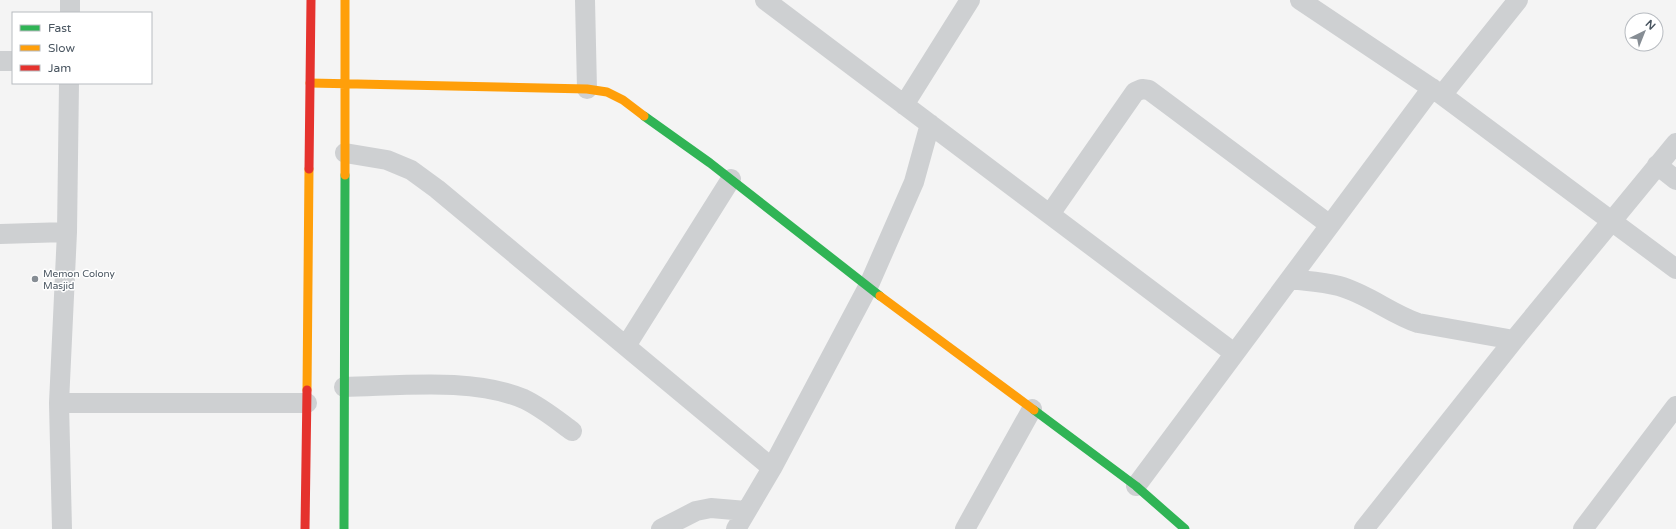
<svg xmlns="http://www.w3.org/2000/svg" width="1676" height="529" font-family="'Varela Round',sans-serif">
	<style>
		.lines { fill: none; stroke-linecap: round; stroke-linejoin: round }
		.street { stroke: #ced0d2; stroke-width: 20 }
		.fast { stroke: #30b455; stroke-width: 9 }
		.slow { stroke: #ff9f0a; stroke-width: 9 }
		.jam { stroke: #e5322d; stroke-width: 9 }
		.poi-dot { fill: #868d94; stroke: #fff; stroke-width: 1.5 }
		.labels { text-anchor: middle; stroke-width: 3; stroke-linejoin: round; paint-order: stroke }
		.poi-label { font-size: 10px; fill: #4a5661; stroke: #fff; text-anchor: start }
	</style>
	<rect width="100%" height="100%" fill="#f4f4f4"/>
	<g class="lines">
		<path class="street" d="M 585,0 L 587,89
			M 765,0 L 1234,353
			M 1300,0 L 1442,95 L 1676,269
			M 70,13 L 70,0
			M 0,61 L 13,61
			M 1442,95 L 1518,0
			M 904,105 L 970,0
			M 345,153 L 387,160 L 411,170 L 437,189 L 772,468
			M 1657,165 L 1676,180
			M 1050,214 L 1135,92 L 1142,89 L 1149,90 L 1330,225
			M 0,234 L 67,232
			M 1290,279 C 1306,281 1324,282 1339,286 C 1368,294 1391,314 1418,323 L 1514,340
			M 626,346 L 731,179
			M 344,387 C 399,386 473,377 524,399 C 541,407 557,420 572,431
			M 59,403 L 307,403
			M 1136,486 L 1432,88
			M 62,529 L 59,403 L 67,232 L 69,83
			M 661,529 L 696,511 L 711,508 L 746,511
			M 736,529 L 772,468 L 868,287 L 914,182 L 930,124
			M 965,529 L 1032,409
			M 1364,529 L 1514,340 L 1676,143
			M 1583,529 L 1676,406"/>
		<path class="fast" d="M 644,116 L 710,163 L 880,296
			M 1034,410 L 1136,486 L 1185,529
			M 344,529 L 345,175"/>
		<path class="slow" d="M 310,83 L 587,89 L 607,92 L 623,100 L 644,116
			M 345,175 L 345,0
			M 880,296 L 1034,410
			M 307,390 L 309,169"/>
		<path class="jam" d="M 309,169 L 311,0
			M 305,529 L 307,390"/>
	</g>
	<circle class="poi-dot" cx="35" cy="279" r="4"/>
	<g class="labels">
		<g class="poi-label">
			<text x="43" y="277">Memon Colony<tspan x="43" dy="12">Masjid</tspan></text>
		</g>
	</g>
	<rect x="12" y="12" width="140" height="72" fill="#ffffff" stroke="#b7bbc0"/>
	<rect x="20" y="25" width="20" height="6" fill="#30b455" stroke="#b7bbc0"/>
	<text x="48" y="32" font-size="12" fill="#4a5661">Fast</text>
	<rect x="20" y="45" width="20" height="6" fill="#ff9f0a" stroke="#b7bbc0"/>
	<text x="48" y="52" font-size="12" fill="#4a5661">Slow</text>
	<rect x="20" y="65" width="20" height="6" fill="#e5322d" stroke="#b7bbc0"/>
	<text x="48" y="72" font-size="12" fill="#4a5661">Jam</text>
	<g transform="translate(1644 32) rotate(43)"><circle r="19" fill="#ffffff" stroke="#b7bbc0"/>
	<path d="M0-3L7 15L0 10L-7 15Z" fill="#868d94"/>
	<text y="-6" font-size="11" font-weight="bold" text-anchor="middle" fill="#4a5661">N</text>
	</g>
</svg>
